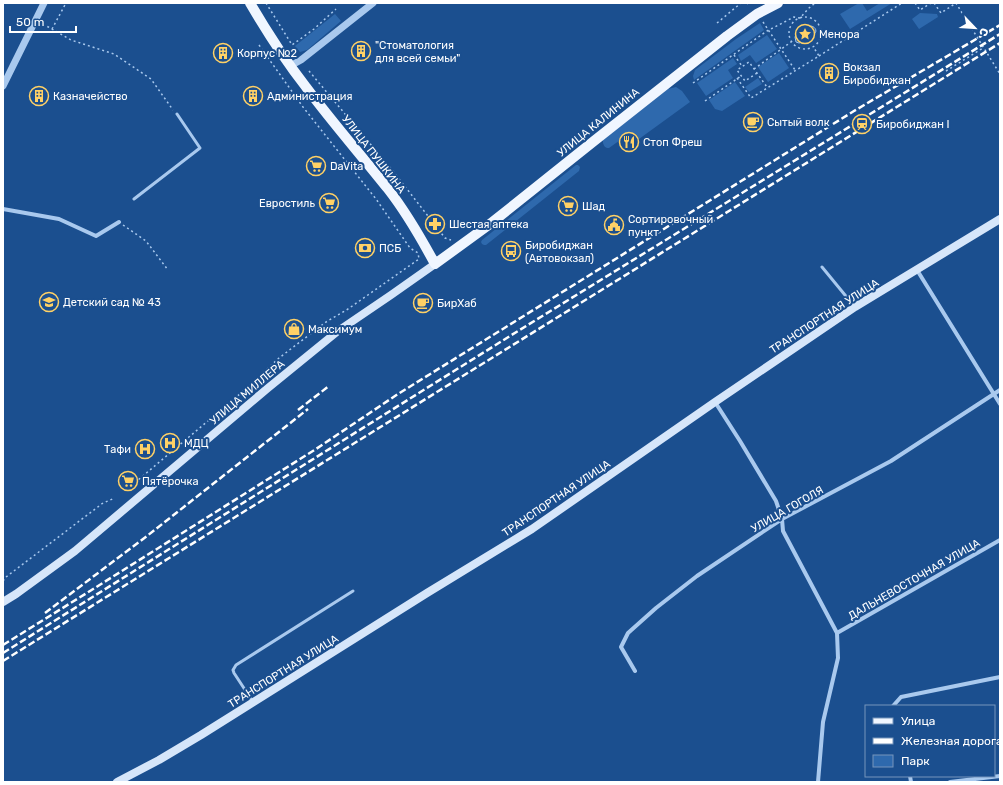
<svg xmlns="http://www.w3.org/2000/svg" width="1003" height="785" font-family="Rubik,sans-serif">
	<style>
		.green { fill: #2e69ad }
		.water { fill: #3c6290; stroke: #9cc4f0 }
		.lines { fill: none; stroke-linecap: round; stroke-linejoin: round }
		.path { stroke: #a9c9ee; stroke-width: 1.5; stroke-dasharray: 2 3; stroke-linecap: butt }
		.service { stroke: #a9c9ee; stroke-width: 3 }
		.minor { stroke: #a9c9ee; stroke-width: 4 }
		.tertiary { stroke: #a9c9ee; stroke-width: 7 }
		.secondary { stroke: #d6e6fa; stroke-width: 8 }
		.primary { stroke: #f0f6ff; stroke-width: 10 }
		.rail { stroke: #fff; stroke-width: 2.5; stroke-dasharray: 7 3; stroke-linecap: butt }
		.labels { text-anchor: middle; stroke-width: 4; stroke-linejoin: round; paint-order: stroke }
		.poi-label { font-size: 11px; fill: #fff; stroke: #1b4f8f; text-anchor: start }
		.street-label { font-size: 11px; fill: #fff; stroke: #1b4f8f }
	</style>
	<rect width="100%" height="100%" fill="#1b4f8f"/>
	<path class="green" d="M 859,3 L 862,3 L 867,11 L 880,3 L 892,3 L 850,29 L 840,14 Z
		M 920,13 L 937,14 L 938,17 L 919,29 L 912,19 Z
		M 335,14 L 341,21 L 307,50 L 300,52 L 295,46 Z
		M 760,23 L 764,30 L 694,80 L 693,76 L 695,70 L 736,39 Z
		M 767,35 L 777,49 L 756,63 L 750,55 L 741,61 L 738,55 Z
		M 779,53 L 789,68 L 768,82 L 758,67 Z
		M 733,58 L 737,64 L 728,70 L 733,78 L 706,96 L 697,83 Z
		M 758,78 L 762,84 L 749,92 L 745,87 Z
		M 735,82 L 745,96 L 722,111 L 715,109 L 709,100 Z
		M 676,87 L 682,91 L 690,102 L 639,139 L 636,134 L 630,133 L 609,148 C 605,148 604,146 603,143 L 603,140 L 668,89 Z
		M 576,165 L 578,165 L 580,167 L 579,171 L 486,245 L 484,245 L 482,244 L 481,242 L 482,240 Z"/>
	<path class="water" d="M 811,26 C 816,27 818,32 813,35 L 814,36 L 804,43 L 803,42 L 799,43 L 796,42 L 795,37 L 797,33 L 807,27 Z"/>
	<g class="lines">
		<path class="path" d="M 266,3 L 292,45 L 314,29 L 336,9
			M 747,3 L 748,4
			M 915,3 L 920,10 L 931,3
			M 934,3 L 941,13 L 956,3 L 1000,74
			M789 33a16 16 0 1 1 32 0a16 16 0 1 1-32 0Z
			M 763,22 L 795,70
			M 717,23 L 741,3
			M 43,24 L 71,40 L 114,54 L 151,79 L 173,110
			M 52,29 L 66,3
			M 259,45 L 303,107 L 376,199 L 410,248 L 418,253 L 419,259 L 348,309 L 326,322 L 279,358 L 262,374
			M 734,55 L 742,66
			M 819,56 L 902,3
			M 754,69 L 791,42
			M 309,71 L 393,171 L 445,238 L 451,240
			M 946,71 L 983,48
			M 757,73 L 745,81 L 737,70 L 749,62 C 755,70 761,79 767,87
			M 737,78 L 751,98 L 819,56 L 814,48
			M 693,83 L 767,31 L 794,17 L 800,18 L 809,8 L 815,3
			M 705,101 L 741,76
			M 123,225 L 146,241 L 168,270
			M 430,233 L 437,227
			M 131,486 L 254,382
			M 3,581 L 6,577 L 103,503 L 115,498"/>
		<path class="service" d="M 134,199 L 200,148 L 177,114
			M 822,267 L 854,306
			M 253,702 L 234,673 L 233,670 L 236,665 L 353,591"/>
		<path class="minor" d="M 3,209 L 59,219 L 96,236 L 119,222
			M 917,270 L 1000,404
			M 715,402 L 740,441 L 776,501 L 782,519 L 783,531 L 837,633 L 838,658 L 823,722 L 818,782
			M 837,633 L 1000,540
			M 635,671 L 621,647 L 628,633 L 656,608 L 697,576 L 782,519 L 891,461 L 1000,390
			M 893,706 L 901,697 L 1000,677
			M 910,776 L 911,782
			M 950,782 L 1000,776"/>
		<path class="tertiary" d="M 290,66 L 301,60 L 373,3
			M 3,86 L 44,3"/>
		<path class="secondary" d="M 3,602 L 16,594 L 75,551 L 268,388 L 338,331 L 391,295 L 435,264
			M 117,782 L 159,760 L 201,735 L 427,593 L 532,529 L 715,402 L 855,307 L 1000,219"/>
		<path class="primary" d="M 250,3 C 267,32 285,60 306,87 C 332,122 361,155 388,189 C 406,212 421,238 435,264 L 490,224 L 594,141 L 727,36 L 757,14 L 778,3"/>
		<path class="rail" d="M 298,410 L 329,386
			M 45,613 L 147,536 L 308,409
			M 3,645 L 90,591 L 316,449 L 398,394 L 854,111 L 1000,25
			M 3,653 L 518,331 L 1000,34
			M 3,661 L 1000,43"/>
	</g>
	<defs>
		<symbol id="sight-ring" viewBox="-11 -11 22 22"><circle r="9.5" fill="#1b4f8f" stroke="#ffd166" stroke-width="1.5"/><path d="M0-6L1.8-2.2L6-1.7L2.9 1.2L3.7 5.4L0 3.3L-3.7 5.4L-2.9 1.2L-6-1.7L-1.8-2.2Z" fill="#ffd166"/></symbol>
		<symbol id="building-ring" viewBox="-11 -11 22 22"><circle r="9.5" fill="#1b4f8f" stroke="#ffd166" stroke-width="1.5"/><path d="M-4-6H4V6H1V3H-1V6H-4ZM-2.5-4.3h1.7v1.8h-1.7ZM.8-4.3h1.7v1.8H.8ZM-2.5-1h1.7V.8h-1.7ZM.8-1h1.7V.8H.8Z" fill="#ffd166"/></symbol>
		<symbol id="cafe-ring" viewBox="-11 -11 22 22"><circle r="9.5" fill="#1b4f8f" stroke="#ffd166" stroke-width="1.5"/><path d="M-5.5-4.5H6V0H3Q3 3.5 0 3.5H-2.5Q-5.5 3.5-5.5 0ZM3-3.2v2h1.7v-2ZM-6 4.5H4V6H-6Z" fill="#ffd166"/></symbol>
		<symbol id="station-ring" viewBox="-11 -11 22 22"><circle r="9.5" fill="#1b4f8f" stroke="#ffd166" stroke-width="1.5"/><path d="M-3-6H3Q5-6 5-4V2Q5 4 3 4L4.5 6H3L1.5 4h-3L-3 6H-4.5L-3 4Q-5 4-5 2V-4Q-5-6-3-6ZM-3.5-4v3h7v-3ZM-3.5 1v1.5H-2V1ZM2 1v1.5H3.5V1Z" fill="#ffd166"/></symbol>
		<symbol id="restaurant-ring" viewBox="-11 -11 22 22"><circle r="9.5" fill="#1b4f8f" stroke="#ffd166" stroke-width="1.5"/><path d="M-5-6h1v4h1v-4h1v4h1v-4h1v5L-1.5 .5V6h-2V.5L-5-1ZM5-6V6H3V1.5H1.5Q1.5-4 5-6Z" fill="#ffd166"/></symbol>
		<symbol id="supermarket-ring" viewBox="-11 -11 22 22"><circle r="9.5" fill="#1b4f8f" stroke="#ffd166" stroke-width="1.5"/><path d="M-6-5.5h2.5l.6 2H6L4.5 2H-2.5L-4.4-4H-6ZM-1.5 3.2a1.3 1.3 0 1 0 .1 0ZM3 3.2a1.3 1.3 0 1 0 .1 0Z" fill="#ffd166"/></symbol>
		<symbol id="pharmacy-ring" viewBox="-11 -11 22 22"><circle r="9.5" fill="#1b4f8f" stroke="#ffd166" stroke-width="1.5"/><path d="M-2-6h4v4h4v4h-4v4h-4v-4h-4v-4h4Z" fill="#ffd166"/></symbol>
		<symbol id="civic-ring" viewBox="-11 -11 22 22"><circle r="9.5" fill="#1b4f8f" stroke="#ffd166" stroke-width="1.5"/><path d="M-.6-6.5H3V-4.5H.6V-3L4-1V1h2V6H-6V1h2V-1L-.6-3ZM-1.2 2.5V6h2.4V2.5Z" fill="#ffd166"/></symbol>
		<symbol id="bank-ring" viewBox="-11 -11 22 22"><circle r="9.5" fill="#1b4f8f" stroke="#ffd166" stroke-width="1.5"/><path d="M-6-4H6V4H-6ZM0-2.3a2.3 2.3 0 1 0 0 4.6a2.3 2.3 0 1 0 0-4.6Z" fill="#ffd166"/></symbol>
		<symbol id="bus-ring" viewBox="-11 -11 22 22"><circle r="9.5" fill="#1b4f8f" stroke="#ffd166" stroke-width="1.5"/><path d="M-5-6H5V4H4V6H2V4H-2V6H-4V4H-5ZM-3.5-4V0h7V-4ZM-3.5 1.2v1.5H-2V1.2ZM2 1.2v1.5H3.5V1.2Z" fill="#ffd166"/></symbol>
		<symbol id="school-ring" viewBox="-11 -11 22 22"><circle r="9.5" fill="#1b4f8f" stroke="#ffd166" stroke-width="1.5"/><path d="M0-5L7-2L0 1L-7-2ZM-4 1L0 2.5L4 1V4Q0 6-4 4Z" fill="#ffd166"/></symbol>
		<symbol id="shop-ring" viewBox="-11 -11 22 22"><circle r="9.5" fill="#1b4f8f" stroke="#ffd166" stroke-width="1.5"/><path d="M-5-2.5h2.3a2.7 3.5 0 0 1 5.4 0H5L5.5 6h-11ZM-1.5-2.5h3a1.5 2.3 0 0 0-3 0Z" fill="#ffd166"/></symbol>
		<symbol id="hospital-ring" viewBox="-11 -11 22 22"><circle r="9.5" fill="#1b4f8f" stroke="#ffd166" stroke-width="1.5"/><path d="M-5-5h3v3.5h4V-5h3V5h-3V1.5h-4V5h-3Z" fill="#ffd166"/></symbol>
	</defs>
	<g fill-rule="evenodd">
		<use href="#sight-ring" x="794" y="23" width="22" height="22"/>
		<use href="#building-ring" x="350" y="40" width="22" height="22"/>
		<use href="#building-ring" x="212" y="42" width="22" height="22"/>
		<use href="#building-ring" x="818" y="62" width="22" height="22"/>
		<use href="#building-ring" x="28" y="85" width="22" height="22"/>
		<use href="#building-ring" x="242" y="85" width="22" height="22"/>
		<use href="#cafe-ring" x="742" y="111" width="22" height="22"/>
		<use href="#station-ring" x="851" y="113" width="22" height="22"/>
		<use href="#restaurant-ring" x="618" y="131" width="22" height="22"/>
		<use href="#supermarket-ring" x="305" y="155" width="22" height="22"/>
		<use href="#supermarket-ring" x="318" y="192" width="22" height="22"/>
		<use href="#supermarket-ring" x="557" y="195" width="22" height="22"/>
		<use href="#pharmacy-ring" x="424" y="213" width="22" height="22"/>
		<use href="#civic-ring" x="603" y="214" width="22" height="22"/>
		<use href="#bank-ring" x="354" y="237" width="22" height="22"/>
		<use href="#bus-ring" x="500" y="240" width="22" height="22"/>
		<use href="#school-ring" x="38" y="291" width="22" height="22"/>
		<use href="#cafe-ring" x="412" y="292" width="22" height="22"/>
		<use href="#shop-ring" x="283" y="318" width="22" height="22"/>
		<use href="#hospital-ring" x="159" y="432" width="22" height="22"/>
		<use href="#hospital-ring" x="134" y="438" width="22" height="22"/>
		<use href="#supermarket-ring" x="117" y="470" width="22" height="22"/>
	</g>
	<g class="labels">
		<g class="poi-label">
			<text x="819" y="38">Менора</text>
			<text x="375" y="49">"Стоматология<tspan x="375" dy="13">для всей семьи"</tspan></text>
			<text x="237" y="57">Корпус №2</text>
			<text x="843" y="71">Вокзал<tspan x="843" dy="13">Биробиджан</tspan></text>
			<text x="53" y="100">Казначейство</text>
			<text x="267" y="100">Администрация</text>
			<text x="767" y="126">Сытый волк</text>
			<text x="876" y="128">Биробиджан I</text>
			<text x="643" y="146">Стоп Фреш</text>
			<text x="330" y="170">DaVita</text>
			<text x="315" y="207" text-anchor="end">Евростиль</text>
			<text x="582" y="210">Шад</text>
			<text x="628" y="223">Сортировочный<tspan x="628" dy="13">пункт</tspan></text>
			<text x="449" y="228">Шестая аптека</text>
			<text x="525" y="249">Биробиджан<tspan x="525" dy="13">(Автовокзал)</tspan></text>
			<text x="379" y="252">ПСБ</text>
			<text x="63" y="306">Детский сад № 43</text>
			<text x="437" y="307">БирХаб</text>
			<text x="308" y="333">Максимум</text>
			<text x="184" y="447">МДЦ</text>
			<text x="131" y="453" text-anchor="end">Тафи</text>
			<text x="142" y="485">Пятёрочка</text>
		</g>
		<g class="street-label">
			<text transform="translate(598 122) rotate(-39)" y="4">УЛИЦА КАЛИНИНА</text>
			<text transform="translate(374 154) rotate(52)" y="4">УЛИЦА ПУШКИНА</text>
			<text transform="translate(824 316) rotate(-33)" y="4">ТРАНСПОРТНАЯ УЛИЦА</text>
			<text transform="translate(247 392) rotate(-40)" y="4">УЛИЦА МИЛЛЕРА</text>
			<text transform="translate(556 498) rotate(-34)" y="4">ТРАНСПОРТНАЯ УЛИЦА</text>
			<text transform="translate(787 509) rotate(-30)" y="4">УЛИЦА ГОГОЛЯ</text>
			<text transform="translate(914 579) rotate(-30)" y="4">ДАЛЬНЕВОСТОЧНАЯ УЛИЦА</text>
			<text transform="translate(283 671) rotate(-32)" y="4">ТРАНСПОРТНАЯ УЛИЦА</text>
		</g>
	</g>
	<rect width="1003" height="785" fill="none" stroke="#ffffff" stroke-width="8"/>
	<rect x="865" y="705" width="130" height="72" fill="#1b4f8f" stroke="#7695bc"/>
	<rect x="873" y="718" width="20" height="6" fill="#f0f6ff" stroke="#7695bc"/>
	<text x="901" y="725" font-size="12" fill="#ffffff">Улица</text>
	<rect x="873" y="738" width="20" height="6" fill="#ffffff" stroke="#7695bc"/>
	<text x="901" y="745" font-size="12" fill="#ffffff">Железная дорога</text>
	<rect x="873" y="755" width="20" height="12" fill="#2e69ad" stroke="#7695bc"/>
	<text x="901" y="765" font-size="12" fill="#ffffff">Парк</text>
	<g transform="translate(975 28) rotate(115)" stroke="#1b4f8f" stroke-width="3" paint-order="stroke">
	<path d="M0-3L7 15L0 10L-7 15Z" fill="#ffffff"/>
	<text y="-6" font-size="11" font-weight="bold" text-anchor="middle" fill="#ffffff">С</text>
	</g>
	<path d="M10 26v6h66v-6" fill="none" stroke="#ffffff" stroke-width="2"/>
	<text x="16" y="26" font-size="12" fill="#ffffff" stroke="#1b4f8f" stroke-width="3" paint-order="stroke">50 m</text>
</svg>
